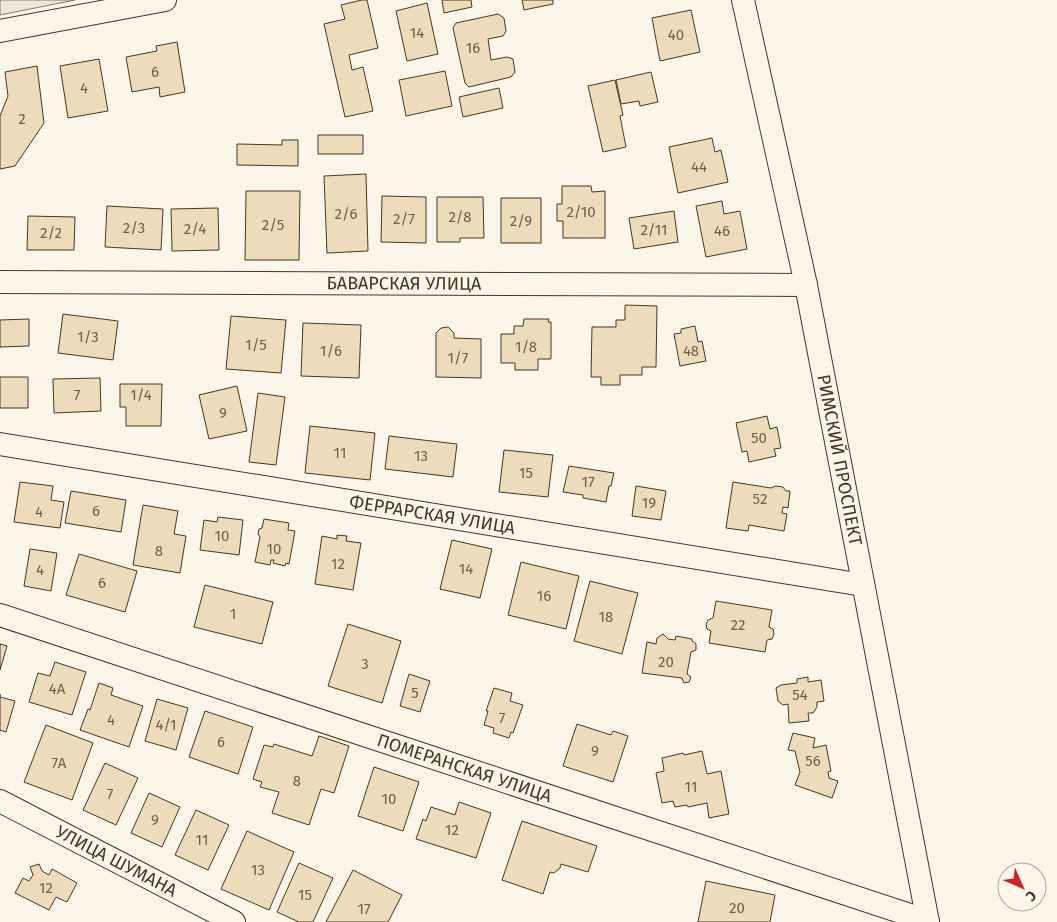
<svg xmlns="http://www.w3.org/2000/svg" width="1057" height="922" font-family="'Fira Sans',sans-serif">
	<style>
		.green { fill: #ede6d9; stroke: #887966 }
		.building { fill: #ecdcbc; stroke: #4a3520 }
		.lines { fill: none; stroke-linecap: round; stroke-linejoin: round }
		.minor-casing { stroke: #4a3520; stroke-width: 24 }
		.minor { stroke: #fbf6e9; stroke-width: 22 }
		.labels { text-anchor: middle; stroke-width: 4; stroke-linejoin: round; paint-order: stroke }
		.number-label { font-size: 15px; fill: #725f47 }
		.street-label { font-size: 18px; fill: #4a3520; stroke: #fbf6e9 }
	</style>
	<rect width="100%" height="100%" fill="#fbf6e9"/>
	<path class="green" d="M 0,0 L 75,0 L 0,15 Z"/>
	<path class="building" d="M 362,0 L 367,0 L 378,48 L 349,55 L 352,70 L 363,67 L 373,111 L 345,117 L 324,24 L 345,19 L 341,5 Z
		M 442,0 L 471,0 L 472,7 L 444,13 Z
		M 522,0 L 553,0 L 553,4 L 524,10 Z
		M 427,3 L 438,54 L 407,61 L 396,11 Z
		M 691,10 L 700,52 L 660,61 L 652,18 Z
		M 498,14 L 504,18 L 506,31 L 503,36 L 488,39 L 491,60 L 507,57 L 513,59 L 515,72 L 511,77 L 469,87 L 465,83 L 453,28 L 456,23 Z
		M 177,42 L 185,92 L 160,97 L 159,87 L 132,92 L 126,57 L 157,51 L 156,46 Z
		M 99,59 L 108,111 L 68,118 L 60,66 Z
		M 37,66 L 44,123 L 15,166 L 0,169 L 0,116 L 8,96 L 5,72 Z
		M 445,71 L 452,106 L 406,116 L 399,80 Z
		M 651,72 L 658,102 L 640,106 L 639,101 L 621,104 L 616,80 Z
		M 615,80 L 623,115 L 620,116 L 626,147 L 603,152 L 588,86 Z
		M 499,88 L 503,108 L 463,117 L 459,97 Z
		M 318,135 L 363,135 L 363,154 L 318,154 Z
		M 712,138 L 715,152 L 721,150 L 728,182 L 678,193 L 669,147 Z
		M 282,140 L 298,140 L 298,166 L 237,165 L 237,144 L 282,145 Z
		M 366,174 L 368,251 L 327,253 L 324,176 Z
		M 562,186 L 591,186 L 592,192 L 605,191 L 605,238 L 563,238 L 563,221 L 557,221 L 557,204 L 562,204 Z
		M 246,191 L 300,191 L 299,260 L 245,260 Z
		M 382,196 L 426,197 L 426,243 L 381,242 Z
		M 437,197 L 483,197 L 484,238 L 460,238 L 460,242 L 437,242 Z
		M 501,198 L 541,198 L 541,243 L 501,243 Z
		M 722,201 L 724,214 L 740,211 L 747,249 L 706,257 L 696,206 Z
		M 107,206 L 163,209 L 161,250 L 105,247 Z
		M 218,208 L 219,250 L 172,251 L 171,209 Z
		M 674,211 L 678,242 L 634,249 L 629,218 Z
		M 28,216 L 75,217 L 74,250 L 27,250 Z
		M 625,305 L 657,306 L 656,367 L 642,367 L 642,375 L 620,375 L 620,385 L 601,385 L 601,377 L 591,377 L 592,327 L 616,327 L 616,320 L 625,320 Z
		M 63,314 L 118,321 L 113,360 L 58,353 Z
		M 231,316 L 286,320 L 281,373 L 226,369 Z
		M 29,319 L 29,346 L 0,347 L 0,320 Z
		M 524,319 L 549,319 L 548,322 L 551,322 L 551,359 L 538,359 L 538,370 L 515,370 L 515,363 L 501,363 L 501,334 L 514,334 L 514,326 L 523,326 Z
		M 303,323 L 361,325 L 359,378 L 301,376 Z
		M 695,326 L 698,342 L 702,341 L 706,361 L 680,366 L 674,334 L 681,333 L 681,329 Z
		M 448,327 L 454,333 L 454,338 L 481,339 L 481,378 L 436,377 L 436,333 L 441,328 Z
		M 0,377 L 28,377 L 28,408 L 0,408 Z
		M 100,378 L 101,411 L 54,413 L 53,379 Z
		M 120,384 L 162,384 L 161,426 L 126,426 L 126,407 L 120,407 Z
		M 237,386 L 247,431 L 209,439 L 199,395 Z
		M 258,393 L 285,397 L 276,465 L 249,462 Z
		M 767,416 L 770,429 L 777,427 L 781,448 L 774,449 L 776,456 L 749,462 L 747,451 L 742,452 L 736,423 Z
		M 310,426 L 375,433 L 370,480 L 305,473 Z
		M 389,436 L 457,444 L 453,477 L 385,469 Z
		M 504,450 L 553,455 L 548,497 L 499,492 Z
		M 569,466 L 614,473 L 611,486 L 609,486 L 606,502 L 583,498 L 583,495 L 563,492 Z
		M 20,482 L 53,486 L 51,500 L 64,502 L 60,528 L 14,522 Z
		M 733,482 L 771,488 L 776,486 L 783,487 L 786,491 L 790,491 L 788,508 L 783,507 L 782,513 L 787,514 L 784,531 L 749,525 L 748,531 L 726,528 Z
		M 636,486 L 666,491 L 661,520 L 632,516 Z
		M 71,491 L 126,500 L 121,532 L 65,523 Z
		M 143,505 L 178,511 L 174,534 L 186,536 L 180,573 L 133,565 Z
		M 218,517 L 243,520 L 239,555 L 200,550 L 204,520 L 217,522 Z
		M 264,519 L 289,523 L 288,530 L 295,531 L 289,564 L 286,563 L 285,566 L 273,563 L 274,560 L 271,560 L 270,565 L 255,562 L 260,537 L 258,534 L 259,529 L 262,528 Z
		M 337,535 L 347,536 L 346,541 L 361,543 L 353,590 L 315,584 L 322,536 L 337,539 Z
		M 452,540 L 492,549 L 480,598 L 440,589 Z
		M 30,549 L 57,553 L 51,591 L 24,586 Z
		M 79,554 L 137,571 L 125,612 L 66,595 Z
		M 521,562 L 579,576 L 566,629 L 508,615 Z
		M 590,581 L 638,593 L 622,654 L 574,641 Z
		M 205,585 L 273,602 L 262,644 L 194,627 Z
		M 716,601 L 772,610 L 769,627 L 773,629 L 774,634 L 772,639 L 767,640 L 765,652 L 709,643 L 711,631 L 707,629 L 706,624 L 708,620 L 713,618 Z
		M 348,624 L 401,641 L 382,703 L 328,686 Z
		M 663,634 L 668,639 L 675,640 L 676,636 L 692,639 L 692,641 L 696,644 L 696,650 L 691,652 L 687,674 L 691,677 L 689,682 L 684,683 L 682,678 L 642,673 L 647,642 L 656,644 L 657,638 Z
		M 0,644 L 7,646 L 0,670 Z
		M 55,662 L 86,672 L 72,715 L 29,702 L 38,673 L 50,676 Z
		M 409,674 L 430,681 L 420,712 L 400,706 Z
		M 808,677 L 808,682 L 821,680 L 824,701 L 817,702 L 817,707 L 813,713 L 808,713 L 809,721 L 789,723 L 788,704 L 783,705 L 778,701 L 776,688 L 781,685 L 797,683 L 797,679 Z
		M 99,683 L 113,688 L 111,695 L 143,706 L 129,747 L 80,730 L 88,709 L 90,710 Z
		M 494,688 L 512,693 L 510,701 L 523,705 L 513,733 L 511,732 L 509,738 L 493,733 L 494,728 L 484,725 L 488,711 L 486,711 Z
		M 0,694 L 0,697 L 15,701 L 6,732 L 0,730 Z
		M 157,699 L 188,708 L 176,750 L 145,741 Z
		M 205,711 L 253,727 L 238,774 L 189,757 Z
		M 577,724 L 611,735 L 613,731 L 628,736 L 613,782 L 563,766 Z
		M 46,725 L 93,743 L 72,800 L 24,782 Z
		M 793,733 L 815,738 L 813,748 L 826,745 L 831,771 L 828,772 L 829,778 L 838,781 L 832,798 L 795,785 L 800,772 L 795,751 L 788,750 Z
		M 319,736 L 349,746 L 334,793 L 321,789 L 309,825 L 272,813 L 279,792 L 260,787 L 262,782 L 253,779 L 264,745 L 273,747 L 274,744 L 312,756 Z
		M 702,751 L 707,774 L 721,771 L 729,814 L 709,818 L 707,803 L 688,807 L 687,805 L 675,807 L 673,801 L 662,803 L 656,773 L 664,771 L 662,758 L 683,753 L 684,755 Z
		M 105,763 L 138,778 L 116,825 L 83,810 Z
		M 374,767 L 419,782 L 403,831 L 358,816 Z
		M 149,793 L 180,807 L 162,847 L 131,833 Z
		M 459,802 L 491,813 L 476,858 L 416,839 L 423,819 L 426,821 L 431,807 L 455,815 Z
		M 196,810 L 229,825 L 208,870 L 175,855 Z
		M 522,821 L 597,846 L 588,872 L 561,864 L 560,868 L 554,873 L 550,872 L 543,894 L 502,880 Z
		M 247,831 L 294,852 L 269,910 L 221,889 Z
		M 299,863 L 333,878 L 313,922 L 299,922 L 277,912 Z
		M 39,864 L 42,871 L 49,875 L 52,869 L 77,883 L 67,902 L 56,897 L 49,910 L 15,893 L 23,878 L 29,881 L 33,875 L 30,867 Z
		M 353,870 L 402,895 L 388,922 L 326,922 Z
		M 706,881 L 775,895 L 770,922 L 698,922 Z"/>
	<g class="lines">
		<defs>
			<g id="minor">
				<path id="s1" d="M 743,0 L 806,285 L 928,922"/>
				<path d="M 0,31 L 165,0"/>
				<path id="s2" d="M 0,282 L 806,285"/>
				<path id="s3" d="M 0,444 L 863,585"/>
				<path id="s4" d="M 0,615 L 928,921"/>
				<path id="s5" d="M 0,801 L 234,922"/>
			</g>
		</defs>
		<use href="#minor" class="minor-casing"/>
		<use href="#minor" class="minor"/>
	</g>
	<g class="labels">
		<g class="number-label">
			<text x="417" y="38">14</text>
			<text x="676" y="40">40</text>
			<text x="473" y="53">16</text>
			<text x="155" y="77">6</text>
			<text x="84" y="93">4</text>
			<text x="22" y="124">2</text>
			<text x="699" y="172">44</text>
			<text x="581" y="217">2/10</text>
			<text x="346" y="219">2/6</text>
			<text x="460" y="222">2/8</text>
			<text x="404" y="224">2/7</text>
			<text x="521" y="226">2/9</text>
			<text x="273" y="230">2/5</text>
			<text x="134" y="233">2/3</text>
			<text x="195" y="234">2/4</text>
			<text x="654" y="235">2/11</text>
			<text x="722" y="236">46</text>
			<text x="51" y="238">2/2</text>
			<text x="88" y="342">1/3</text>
			<text x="256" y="350">1/5</text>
			<text x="526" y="352">1/8</text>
			<text x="331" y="356">1/6</text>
			<text x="691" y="356">48</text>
			<text x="458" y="363">1/7</text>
			<text x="77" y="400">7</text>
			<text x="141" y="400">1/4</text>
			<text x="223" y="418">9</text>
			<text x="759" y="443">50</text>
			<text x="340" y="458">11</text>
			<text x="421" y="461">13</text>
			<text x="526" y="478">15</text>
			<text x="588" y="487">17</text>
			<text x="760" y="504">52</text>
			<text x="649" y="508">19</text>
			<text x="96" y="516">6</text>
			<text x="39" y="517">4</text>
			<text x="222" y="541">10</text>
			<text x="274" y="554">10</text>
			<text x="159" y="556">8</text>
			<text x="338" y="569">12</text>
			<text x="466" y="574">14</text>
			<text x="40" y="575">4</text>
			<text x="102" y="588">6</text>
			<text x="544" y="601">16</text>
			<text x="233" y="619">1</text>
			<text x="606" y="622">18</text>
			<text x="738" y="630">22</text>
			<text x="666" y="667">20</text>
			<text x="365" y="669">3</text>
			<text x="57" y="694">4А</text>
			<text x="415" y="698">5</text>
			<text x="800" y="700">54</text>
			<text x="502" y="723">7</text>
			<text x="111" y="725">4</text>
			<text x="166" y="730">4/1</text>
			<text x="221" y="747">6</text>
			<text x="595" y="756">9</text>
			<text x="813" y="766">56</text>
			<text x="59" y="768">7А</text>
			<text x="297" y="786">8</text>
			<text x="691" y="792">11</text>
			<text x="110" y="799">7</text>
			<text x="389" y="804">10</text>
			<text x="155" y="825">9</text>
			<text x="452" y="835">12</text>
			<text x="202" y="845">11</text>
			<text x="258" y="875">13</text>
			<text x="46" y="893">12</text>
			<text x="305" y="900">15</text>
			<text x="737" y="913">20</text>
			<text x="364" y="914">17</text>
		</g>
		<g class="street-label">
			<text dy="6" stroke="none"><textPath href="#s2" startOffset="404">БАВАРСКАЯ УЛИЦА</textPath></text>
			<text dy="6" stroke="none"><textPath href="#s1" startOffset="470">РИМСКИЙ ПРОСПЕКТ</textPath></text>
			<text dy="6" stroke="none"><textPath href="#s3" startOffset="438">ФЕРРАРСКАЯ УЛИЦА</textPath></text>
			<text dy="6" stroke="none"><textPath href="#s4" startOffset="489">ПОМЕРАНСКАЯ УЛИЦА</textPath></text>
			<text dy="6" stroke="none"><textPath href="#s5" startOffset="131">УЛИЦА ШУМАНА</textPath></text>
		</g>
	</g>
	<g transform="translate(1022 887) rotate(135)"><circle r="24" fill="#fbf6e9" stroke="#b4a999"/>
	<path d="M0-4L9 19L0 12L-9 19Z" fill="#c62828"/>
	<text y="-8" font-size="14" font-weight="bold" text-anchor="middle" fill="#4a3520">С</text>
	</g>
</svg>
